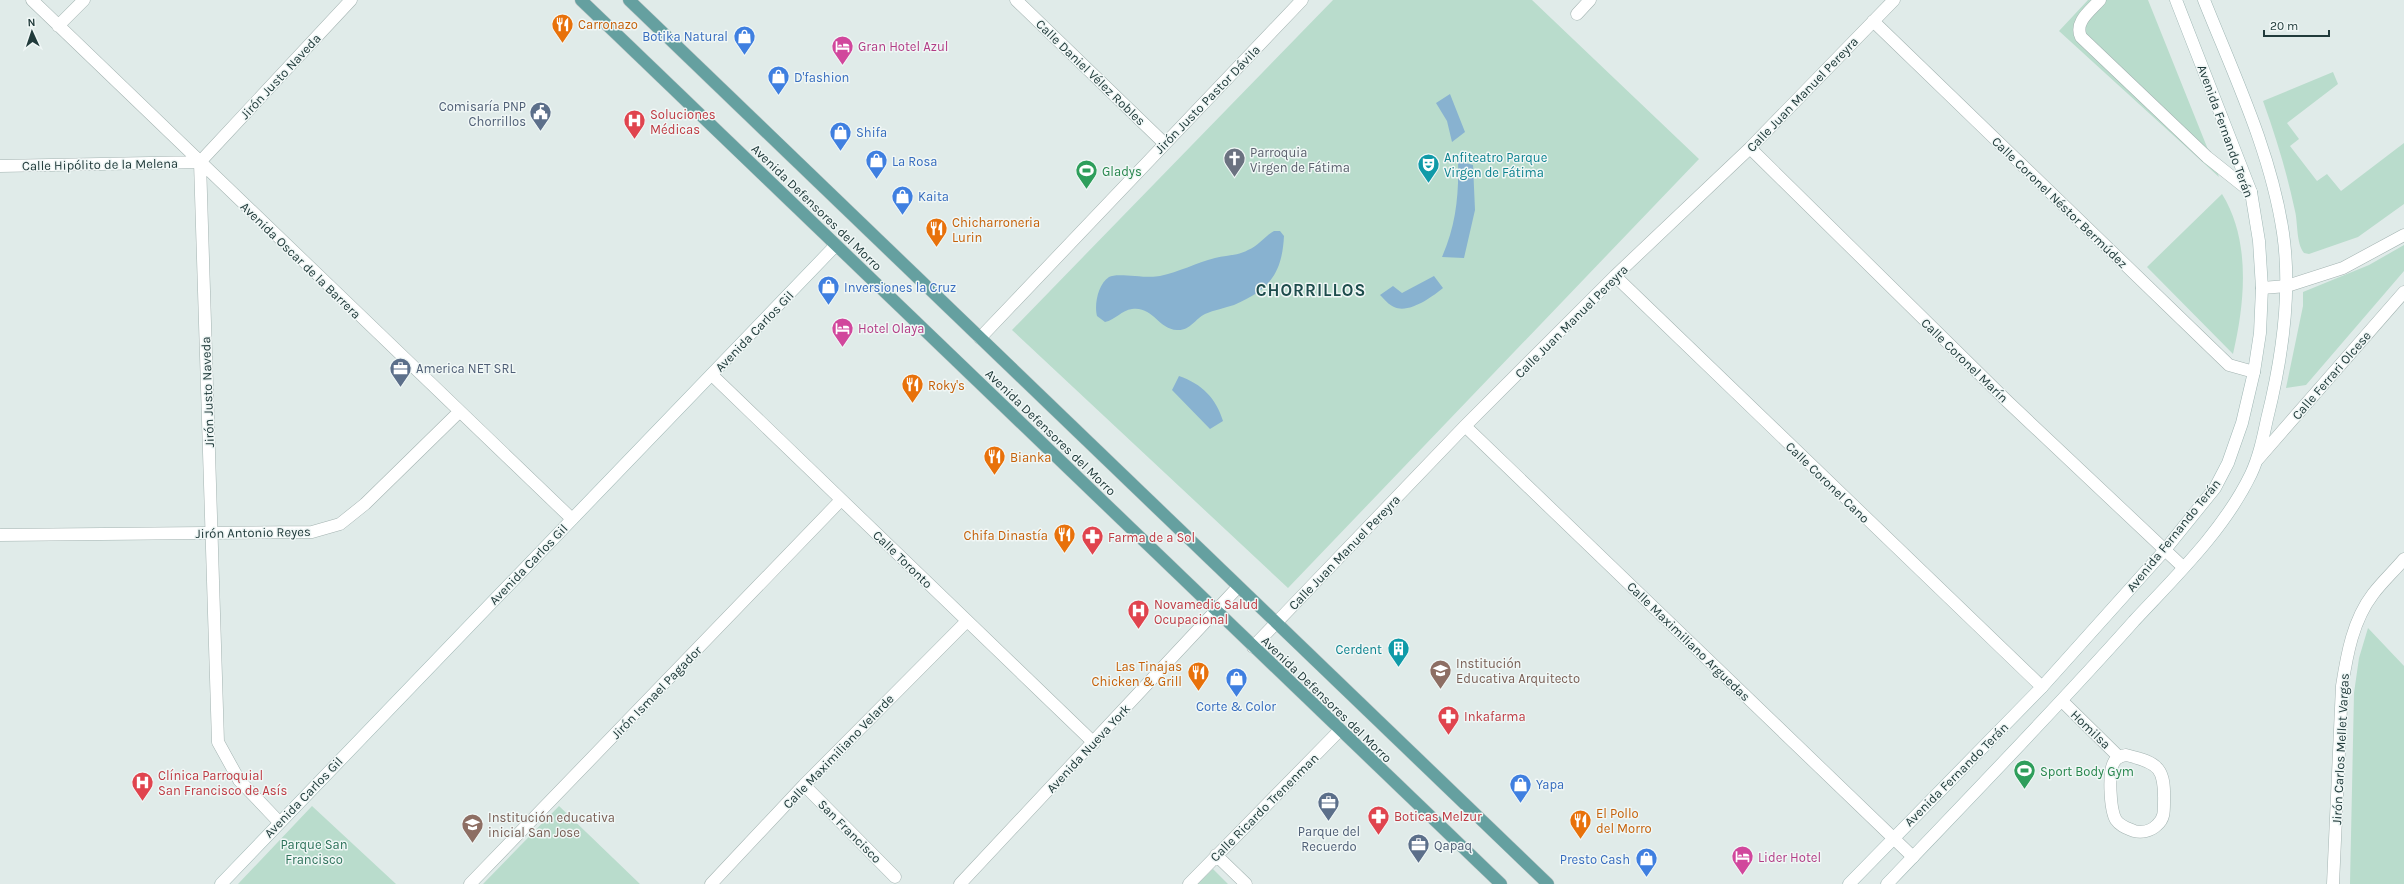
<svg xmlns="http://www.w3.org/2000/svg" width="2404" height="884" font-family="Karla,sans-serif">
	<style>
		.green { fill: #b9dccc }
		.water { fill: #88b2d0 }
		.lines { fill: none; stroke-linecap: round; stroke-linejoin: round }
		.street-casing { stroke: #a3b3b1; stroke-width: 13 }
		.secondary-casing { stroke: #9fb6b4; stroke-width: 13 }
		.primary-casing { stroke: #c1c8c8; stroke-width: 13 }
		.street { stroke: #fff; stroke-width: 12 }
		.secondary { stroke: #fff; stroke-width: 12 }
		.primary { stroke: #65a0a0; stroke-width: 12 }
		.labels { text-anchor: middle; stroke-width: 3; stroke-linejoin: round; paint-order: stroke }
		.food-label { font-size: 13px; fill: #c56008; stroke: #f0f7f6; text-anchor: start }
		.shop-label { font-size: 13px; fill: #366cbe; stroke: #f0f7f6; text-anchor: start }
		.hotel-label { font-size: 13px; fill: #b23c85; stroke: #f0f7f6; text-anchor: start }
		.street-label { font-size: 13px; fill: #213b3b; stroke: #f0f7f6 }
		.service-label { font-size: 13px; fill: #4e5e75; stroke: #f0f7f6; text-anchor: start }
		.health-label { font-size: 13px; fill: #be3a42; stroke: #f0f7f6; text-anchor: start }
		.worship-label { font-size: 13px; fill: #5b616d; stroke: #f0f7f6; text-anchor: start }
		.culture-label { font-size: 13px; fill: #0d838f; stroke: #f0f7f6; text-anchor: start }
		.leisure-label { font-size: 13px; fill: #27864d; stroke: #f0f7f6; text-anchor: start }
		.education-label { font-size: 13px; fill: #785e54; stroke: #f0f7f6; text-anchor: start }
		.park-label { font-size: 13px; fill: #2c7159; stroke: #f0f7f6 }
		.district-label { font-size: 17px; font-weight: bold; letter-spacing: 1px; fill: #1d4c4c; stroke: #f0f7f6 }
	</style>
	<rect width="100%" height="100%" fill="#e0ebe9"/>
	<path class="green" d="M 1333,0 L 1532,0 L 1699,159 L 1288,588 L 1012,330 Z
		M 2088,0 L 2148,0 L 2219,177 L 2059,31 Z
		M 2333,72 L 2338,84 L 2287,123 L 2299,139 L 2290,146 L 2317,181 L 2327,174 L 2341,191 L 2404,143 L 2404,204 L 2358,237 L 2309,254 L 2304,253 C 2296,243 2298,223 2295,211 C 2287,173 2276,137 2263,101 Z
		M 2222,194 C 2251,240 2245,303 2233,354 L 2147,267 Z
		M 2404,245 L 2404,271 L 2306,385 L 2286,388 L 2303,306 L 2303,292 L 2369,265 Z
		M 2368,628 L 2404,666 L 2404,884 L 2350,884 L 2354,693 L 2359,658 Z
		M 312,806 L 396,884 L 238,884 Z
		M 559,806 L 640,884 L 483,884 Z
		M 1213,869 L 1228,884 L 1198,884 Z"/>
	<path class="water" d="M 1450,94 L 1465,132 L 1452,142 L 1447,121 L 1436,103 Z
		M 1458,161 L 1473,165 L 1475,210 L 1464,258 L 1442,257 C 1456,225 1459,195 1458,161 Z
		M 1274,231 L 1280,231 L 1284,236 C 1282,274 1269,290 1234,305 C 1225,308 1214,310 1205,314 C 1195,319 1190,331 1177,330 C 1158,329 1153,306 1132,309 C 1122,310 1115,320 1105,322 L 1097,316 C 1094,305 1098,284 1109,277 C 1117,272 1146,279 1160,276 C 1179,272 1196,263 1215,258 C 1226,255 1237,256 1248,250 C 1258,246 1265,236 1274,231 Z
		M 1434,276 L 1443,288 C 1432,297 1409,314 1394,307 C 1389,305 1384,299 1380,295 L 1393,286 L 1402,293 Z
		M 1179,376 C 1202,384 1216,398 1223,421 L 1210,429 L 1172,390 Z"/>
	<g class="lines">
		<defs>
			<path id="street" d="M 32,0 L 572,519
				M 1016,0 L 1165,144
				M 2100,0 C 2090,11 2074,22 2081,37 L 2207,157 L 2251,192
				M 1577,14 L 1590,0
				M 1873,21 L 2229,365 L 2254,372
				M 58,26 L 84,0
				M 1750,148 L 2008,402 L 2183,567
				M 0,166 L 200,162
				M 1615,276 L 2042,687
				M 2262,288 L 2287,286 L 2343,268 L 2404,235
				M 980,338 L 1302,0
				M 712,375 L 1094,743
				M 1465,426 L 1913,857
				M 2258,459 L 2404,292
				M 0,535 L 312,532 L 340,524 L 365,504 L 459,412
				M 1253,647 L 1465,426 L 1615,276 L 1750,148 L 1894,0
				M 2062,701 L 2119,757
				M 2126,755 C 2160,763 2165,769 2164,803 C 2164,812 2164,819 2157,825 C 2151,831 2142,833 2134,831 C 2127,828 2120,826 2116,820 C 2110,810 2108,772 2114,762 C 2116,758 2121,756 2126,755 Z
				M 804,785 L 895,877
				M 279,822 L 239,780 L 218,742 L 200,162 L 351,0
				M 1216,855 L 1246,884
				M 470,884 L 841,500
				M 711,884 L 804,785 L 967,621
				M 960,884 L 1238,587
				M 1189,884 L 1340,730
				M 2333,884 L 2342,686 C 2347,654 2353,620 2373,594 C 2382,582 2394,571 2404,559"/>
			<path id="secondary" d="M 221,884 L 836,245
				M 1849,884 L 2042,687 L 2164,551 L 2215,488 L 2228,463 L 2242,423 L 2254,372 L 2260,333 L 2262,288 L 2259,241 L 2251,192 L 2176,0
				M 1887,884 C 1970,797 2054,711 2134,621 C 2176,576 2224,530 2251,474 C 2259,457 2263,438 2267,419 C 2282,359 2292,295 2283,233 C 2271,152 2234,75 2204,0"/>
			<path id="primary" d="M 581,0 L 1501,884
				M 629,0 L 1548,884"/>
		</defs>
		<use href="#street" class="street-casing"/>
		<use href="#secondary" class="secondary-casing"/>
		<use href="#primary" class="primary-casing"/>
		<use href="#street" class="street"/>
		<use href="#secondary" class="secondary"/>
		<use href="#primary" class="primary"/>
	</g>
	<defs>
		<symbol id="restaurant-pin" viewBox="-11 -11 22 30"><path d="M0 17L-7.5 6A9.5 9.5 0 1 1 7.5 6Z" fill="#e8710a" stroke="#f0f7f6"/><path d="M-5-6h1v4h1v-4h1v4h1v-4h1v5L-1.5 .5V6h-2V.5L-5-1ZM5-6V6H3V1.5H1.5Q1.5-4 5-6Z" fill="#fff"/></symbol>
		<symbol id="shop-pin" viewBox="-11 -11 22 30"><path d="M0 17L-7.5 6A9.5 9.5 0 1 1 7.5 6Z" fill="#3f7fe0" stroke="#f0f7f6"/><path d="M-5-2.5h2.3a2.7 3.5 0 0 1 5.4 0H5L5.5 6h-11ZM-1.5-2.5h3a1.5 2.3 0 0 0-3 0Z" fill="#fff"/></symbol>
		<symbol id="hotel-pin" viewBox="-11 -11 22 30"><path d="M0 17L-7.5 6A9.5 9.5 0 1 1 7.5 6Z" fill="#d1479c" stroke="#f0f7f6"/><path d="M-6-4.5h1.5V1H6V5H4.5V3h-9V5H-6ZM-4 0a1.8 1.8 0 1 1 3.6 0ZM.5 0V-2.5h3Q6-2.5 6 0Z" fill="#fff"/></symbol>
		<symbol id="civic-pin" viewBox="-11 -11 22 30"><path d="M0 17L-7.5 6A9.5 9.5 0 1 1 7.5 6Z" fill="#5c6f8a" stroke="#f0f7f6"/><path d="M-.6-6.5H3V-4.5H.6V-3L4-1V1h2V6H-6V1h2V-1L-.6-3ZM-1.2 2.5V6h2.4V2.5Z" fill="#fff"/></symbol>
		<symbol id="hospital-pin" viewBox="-11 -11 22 30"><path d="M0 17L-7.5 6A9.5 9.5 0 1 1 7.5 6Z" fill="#e0444e" stroke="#f0f7f6"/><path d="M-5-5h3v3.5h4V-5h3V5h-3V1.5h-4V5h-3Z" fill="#fff"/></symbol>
		<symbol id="church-pin" viewBox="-11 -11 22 30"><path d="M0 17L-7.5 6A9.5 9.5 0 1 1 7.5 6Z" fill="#6b7280" stroke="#f0f7f6"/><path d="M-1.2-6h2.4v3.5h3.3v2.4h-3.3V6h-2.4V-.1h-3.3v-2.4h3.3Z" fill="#fff"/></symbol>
		<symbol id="theatre-pin" viewBox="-11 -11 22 30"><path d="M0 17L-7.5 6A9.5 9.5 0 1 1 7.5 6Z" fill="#0f9aa8" stroke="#f0f7f6"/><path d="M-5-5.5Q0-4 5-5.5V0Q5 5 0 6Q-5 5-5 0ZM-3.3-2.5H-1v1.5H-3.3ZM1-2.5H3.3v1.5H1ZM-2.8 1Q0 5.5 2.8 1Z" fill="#fff"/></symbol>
		<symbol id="stadium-pin" viewBox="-11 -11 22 30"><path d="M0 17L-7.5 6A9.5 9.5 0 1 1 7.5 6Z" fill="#2e9e5b" stroke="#f0f7f6"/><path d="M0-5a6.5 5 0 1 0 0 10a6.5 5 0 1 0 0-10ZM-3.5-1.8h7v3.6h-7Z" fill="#fff"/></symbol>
		<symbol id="office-pin" viewBox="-11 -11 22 30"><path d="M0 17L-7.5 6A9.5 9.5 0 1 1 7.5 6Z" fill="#5c6f8a" stroke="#f0f7f6"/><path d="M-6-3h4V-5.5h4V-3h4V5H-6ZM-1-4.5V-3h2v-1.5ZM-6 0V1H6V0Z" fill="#fff"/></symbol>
		<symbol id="pharmacy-pin" viewBox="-11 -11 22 30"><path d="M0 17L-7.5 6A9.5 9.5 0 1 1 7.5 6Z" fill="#e0444e" stroke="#f0f7f6"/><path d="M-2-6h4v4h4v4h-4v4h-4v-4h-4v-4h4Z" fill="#fff"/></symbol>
		<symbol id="building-pin" viewBox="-11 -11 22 30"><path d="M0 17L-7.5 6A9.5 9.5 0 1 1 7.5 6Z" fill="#0f9aa8" stroke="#f0f7f6"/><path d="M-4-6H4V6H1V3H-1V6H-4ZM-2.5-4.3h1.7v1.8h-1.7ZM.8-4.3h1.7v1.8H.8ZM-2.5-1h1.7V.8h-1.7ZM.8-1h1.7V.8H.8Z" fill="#fff"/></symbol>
		<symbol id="school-pin" viewBox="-11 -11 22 30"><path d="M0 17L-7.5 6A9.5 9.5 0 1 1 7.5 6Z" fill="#8d6e63" stroke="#f0f7f6"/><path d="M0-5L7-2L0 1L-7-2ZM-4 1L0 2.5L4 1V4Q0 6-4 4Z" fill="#fff"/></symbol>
	</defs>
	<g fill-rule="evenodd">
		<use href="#restaurant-pin" x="550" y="12" width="25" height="34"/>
		<use href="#shop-pin" x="732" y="24" width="25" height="34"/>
		<use href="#hotel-pin" x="830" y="34" width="25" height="34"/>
		<use href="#shop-pin" x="766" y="64" width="25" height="34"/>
		<use href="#civic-pin" x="528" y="100" width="25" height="34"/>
		<use href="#hospital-pin" x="622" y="108" width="25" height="34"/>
		<use href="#shop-pin" x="828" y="120" width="25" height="34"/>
		<use href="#church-pin" x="1222" y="146" width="25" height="34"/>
		<use href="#shop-pin" x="864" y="148" width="25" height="34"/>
		<use href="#theatre-pin" x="1416" y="152" width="25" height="34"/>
		<use href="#stadium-pin" x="1074" y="158" width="25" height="34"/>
		<use href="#shop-pin" x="890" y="184" width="25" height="34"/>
		<use href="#restaurant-pin" x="924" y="216" width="25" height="34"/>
		<use href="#shop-pin" x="816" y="274" width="25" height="34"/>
		<use href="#hotel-pin" x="830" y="316" width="25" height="34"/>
		<use href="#office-pin" x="388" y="356" width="25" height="34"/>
		<use href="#restaurant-pin" x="900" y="372" width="25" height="34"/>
		<use href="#restaurant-pin" x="982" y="444" width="25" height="34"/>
		<use href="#restaurant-pin" x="1052" y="522" width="25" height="34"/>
		<use href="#pharmacy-pin" x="1080" y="524" width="25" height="34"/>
		<use href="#hospital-pin" x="1126" y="598" width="25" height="34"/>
		<use href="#building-pin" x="1386" y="636" width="25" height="34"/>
		<use href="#school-pin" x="1428" y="658" width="25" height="34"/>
		<use href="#restaurant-pin" x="1186" y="660" width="25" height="34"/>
		<use href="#shop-pin" x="1224" y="666" width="25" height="34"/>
		<use href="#pharmacy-pin" x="1436" y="704" width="25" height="34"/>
		<use href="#stadium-pin" x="2012" y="758" width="25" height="34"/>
		<use href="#hospital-pin" x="130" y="770" width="25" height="34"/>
		<use href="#shop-pin" x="1508" y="772" width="25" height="34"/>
		<use href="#office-pin" x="1316" y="790" width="25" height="34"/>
		<use href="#pharmacy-pin" x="1366" y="804" width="25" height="34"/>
		<use href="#restaurant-pin" x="1568" y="808" width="25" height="34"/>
		<use href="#school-pin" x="460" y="812" width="25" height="34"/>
		<use href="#office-pin" x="1406" y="832" width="25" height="34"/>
		<use href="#hotel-pin" x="1730" y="844" width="25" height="34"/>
		<use href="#shop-pin" x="1634" y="846" width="25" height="34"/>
	</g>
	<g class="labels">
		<g class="food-label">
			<text x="578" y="29">Carronazo</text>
			<text x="952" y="227">Chicharroneria<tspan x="952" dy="15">Lurin</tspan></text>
			<text x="928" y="390">Roky's</text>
			<text x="1010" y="462">Bianka</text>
			<text x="1048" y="540" text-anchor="end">Chifa Dinastía</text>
			<text x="1182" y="671" text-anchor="end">Las Tinajas<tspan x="1182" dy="15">Chicken &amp; Grill</tspan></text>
			<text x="1596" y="818">El Pollo<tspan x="1596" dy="15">del Morro</tspan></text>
		</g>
		<g class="shop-label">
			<text x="728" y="41" text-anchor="end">Botika Natural</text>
			<text x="794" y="82">D'fashion</text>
			<text x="856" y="137">Shifa</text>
			<text x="892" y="166">La Rosa</text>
			<text x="918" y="201">Kaita</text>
			<text x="844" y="292">Inversiones la Cruz</text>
			<text x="1236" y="711" text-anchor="middle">Corte &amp; Color</text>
			<text x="1536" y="789">Yapa</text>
			<text x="1630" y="864" text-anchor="end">Presto Cash</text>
		</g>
		<g class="hotel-label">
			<text x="858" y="51">Gran Hotel Azul</text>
			<text x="858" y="333">Hotel Olaya</text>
			<text x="1758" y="862">Lider Hotel</text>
		</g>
		<g class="street-label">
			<text transform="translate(1091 72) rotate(44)" y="5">Calle Daniel Vélez Robles</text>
			<text transform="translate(280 76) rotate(-47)" y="5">Jirón Justo Naveda</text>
			<text transform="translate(1802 94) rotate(-46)" y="5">Calle Juan Manuel Pereyra</text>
			<text transform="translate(1207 99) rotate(-46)" y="5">Jirón Justo Pastor Dávila</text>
			<text transform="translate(2226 131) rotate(70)" y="5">Avenida Fernando Terán</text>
			<text transform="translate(100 164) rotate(-1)" y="5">Calle Hipólito de la Melena</text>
			<text transform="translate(2060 202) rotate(44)" y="5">Calle Coronel Néstor Bermúdez</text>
			<text transform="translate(817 207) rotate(44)" y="5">Avenida Defensores del Morro</text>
			<text transform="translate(301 260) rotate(44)" y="5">Avenida Oscar de la Barrera</text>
			<text transform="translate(1571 321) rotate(-45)" y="5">Calle Juan Manuel Pereyra</text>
			<text transform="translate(754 331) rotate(-46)" y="5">Avenida Carlos Gil</text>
			<text transform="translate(1965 360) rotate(44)" y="5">Calle Coronel Marín</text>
			<text transform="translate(2331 375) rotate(-49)" y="5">Calle Ferrari Olcese</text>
			<text transform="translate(207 392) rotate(-92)" y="5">Jirón Justo Naveda</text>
			<text transform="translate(1051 432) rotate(44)" y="5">Avenida Defensores del Morro</text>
			<text transform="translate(1828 482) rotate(44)" y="5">Calle Coronel Cano</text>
			<text transform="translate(253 532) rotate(-1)" y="5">Jirón Antonio Reyes</text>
			<text transform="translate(2173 535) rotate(-51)" y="5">Avenida Fernando Terán</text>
			<text transform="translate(1344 552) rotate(-46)" y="5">Calle Juan Manuel Pereyra</text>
			<text transform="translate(903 559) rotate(44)" y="5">Calle Toronto</text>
			<text transform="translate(528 564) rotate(-46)" y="5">Avenida Carlos Gil</text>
			<text transform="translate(1689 641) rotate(44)" y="5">Calle Maximiliano Arguedas</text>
			<text transform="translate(656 692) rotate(-46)" y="5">Jirón Ismael Pagador</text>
			<text transform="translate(1327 699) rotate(44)" y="5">Avenida Defensores del Morro</text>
			<text transform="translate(2091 729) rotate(44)" y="5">Homilsa</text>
			<text transform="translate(1088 748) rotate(-47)" y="5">Avenida Nueva York</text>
			<text transform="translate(2340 749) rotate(-87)" y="5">Jirón Carlos Mellet Vargas</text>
			<text transform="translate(838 751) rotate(-46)" y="5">Calle Maximiliano Velarde</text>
			<text transform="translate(1956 774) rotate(-45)" y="5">Avenida Fernando Terán</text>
			<text transform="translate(303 797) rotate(-46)" y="5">Avenida Carlos Gil</text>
			<text transform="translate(1264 807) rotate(-45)" y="5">Calle Ricardo Trenenman</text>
			<text transform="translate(850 831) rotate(45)" y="5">San Francisco</text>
		</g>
		<g class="service-label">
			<text x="526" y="111" text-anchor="end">Comisaría PNP<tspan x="526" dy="15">Chorrillos</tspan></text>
			<text x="416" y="373">America NET SRL</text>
			<text x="1329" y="836" text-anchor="middle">Parque del<tspan x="1329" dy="15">Recuerdo</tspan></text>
			<text x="1434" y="850">Qapaq</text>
		</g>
		<g class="health-label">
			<text x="650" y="119">Soluciones<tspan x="650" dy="15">Médicas</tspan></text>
			<text x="1108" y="542">Farma de a Sol</text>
			<text x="1154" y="609">Novamedic Salud<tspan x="1154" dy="15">Ocupacional</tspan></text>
			<text x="1464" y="721">Inkafarma</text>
			<text x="158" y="780">Clínica Parroquial<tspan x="158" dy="15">San Francisco de Asís</tspan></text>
			<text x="1394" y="821">Boticas Melzur</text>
		</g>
		<g class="worship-label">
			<text x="1250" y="157">Parroquia<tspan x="1250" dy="15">Virgen de Fátima</tspan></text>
		</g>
		<g class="culture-label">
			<text x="1444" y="162">Anfiteatro Parque<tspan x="1444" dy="15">Virgen de Fátima</tspan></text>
			<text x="1382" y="654" text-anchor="end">Cerdent</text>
		</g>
		<g class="leisure-label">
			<text x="1102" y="176">Gladys</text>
			<text x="2040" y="776">Sport Body Gym</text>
		</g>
		<g class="education-label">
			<text x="1456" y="668">Institución<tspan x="1456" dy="15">Educativa Arquitecto</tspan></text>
			<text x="488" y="822">Institución educativa<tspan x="488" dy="15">inicial San Jose</tspan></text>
		</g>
		<g class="park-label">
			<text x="314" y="849">Parque San<tspan x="314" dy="15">Francisco</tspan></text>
		</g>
		<g class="district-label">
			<text x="1311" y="296">CHORRILLOS</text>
		</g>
	</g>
	<g transform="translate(32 32) rotate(357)" stroke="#f0f7f6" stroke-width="3" paint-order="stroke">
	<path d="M0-3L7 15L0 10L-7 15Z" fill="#213b3b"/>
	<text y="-6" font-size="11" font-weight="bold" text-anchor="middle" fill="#213b3b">N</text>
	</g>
	<path d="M2264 30v6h65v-6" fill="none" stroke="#213b3b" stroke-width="2"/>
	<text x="2270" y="30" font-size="12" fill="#213b3b" stroke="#f0f7f6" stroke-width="3" paint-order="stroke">20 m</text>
</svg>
